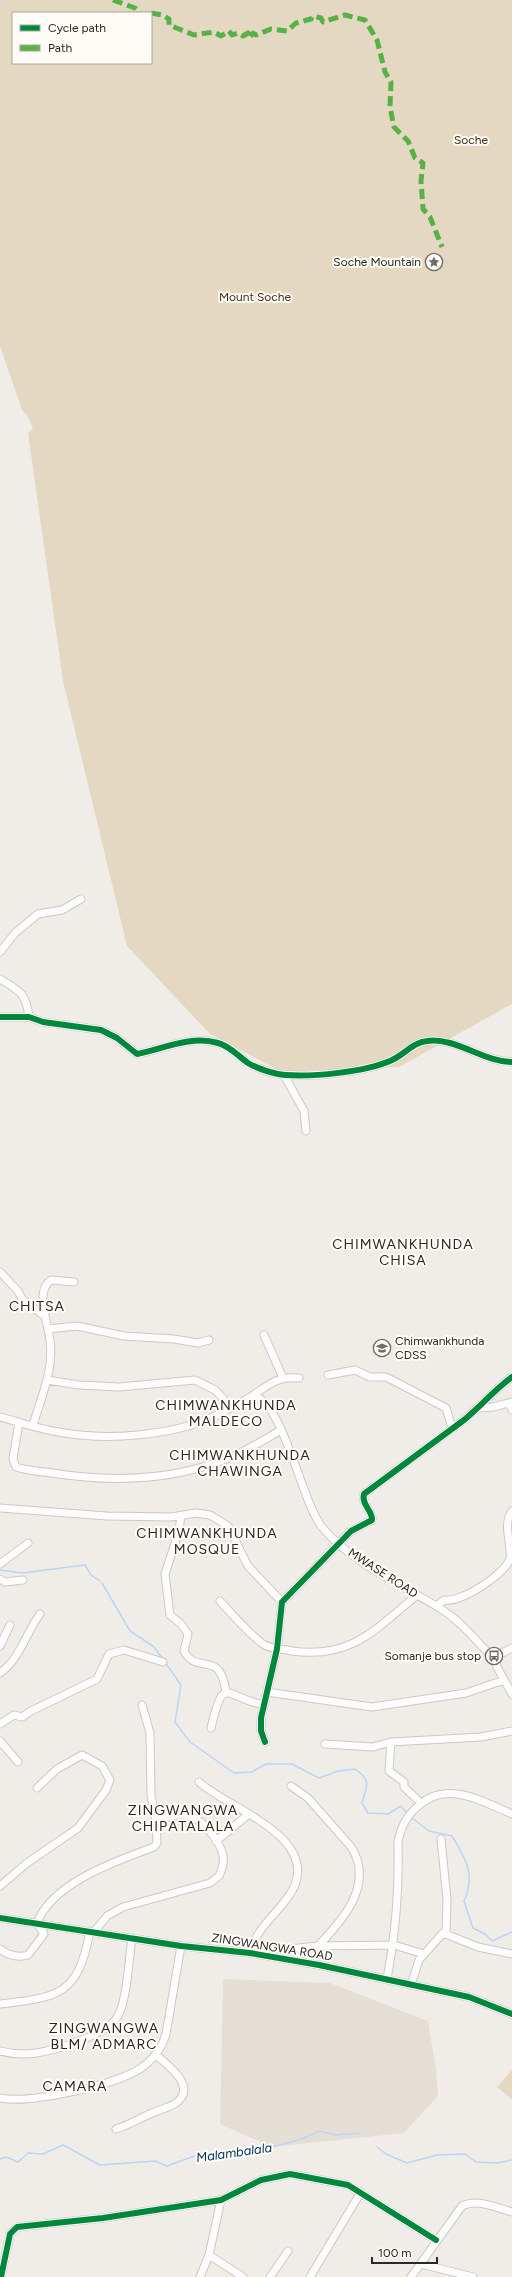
<svg xmlns="http://www.w3.org/2000/svg" width="512" height="2277" font-family="Figtree,sans-serif">
	<style>
		.built { fill: #e5ded5 }
		.green { fill: #e4d8c2; fill-rule: evenodd }
		.lines { fill: none; stroke-linecap: round; stroke-linejoin: round }
		.stream { stroke: #bcd5f2; stroke-width: 1.5 }
		.minor-casing { stroke: #cbc9c5; stroke-width: 9 }
		.minor { stroke: #fdfcfc; stroke-width: 7 }
		.quiet { stroke: #56b245; stroke-width: 5; stroke-dasharray: 10 5; stroke-linecap: butt }
		.cycleway-casing { stroke: #fffbf6; stroke-width: 8 }
		.cycleway { stroke: #00873e; stroke-width: 6 }
		.labels { text-anchor: middle; stroke-width: 4; stroke-linejoin: round; paint-order: stroke }
		.park-label { font-size: 12px; fill: #3f2f14; stroke: #fffbf6 }
		.poi-label { font-size: 12px; fill: #2a2824; stroke: #fffbf6; text-anchor: end }
		.street-label { font-size: 12px; fill: #2a2824; stroke: #fffbf6 }
		.water-label { font-size: 13px; font-style: italic; fill: #013462; stroke: #fffbf6 }
		.quarter-label { font-size: 14px; letter-spacing: 1px; fill: #2a2824; stroke: #fffbf6 }
	</style>
	<rect width="100%" height="100%" fill="#f0ede8"/>
	<path class="built" d="M 223,1979 L 330,1983 L 428,2021 L 436,2069 L 438,2096 L 404,2133 L 272,2147 L 220,2124 Z"/>
	<path class="green" d="M 0,0 L 512,0 L 512,1004 L 399,1067 L 282,1072 L 210,1034 L 127,946 L 63,681 L 28,433 L 33,429 L 28,417 L 22,410 L 0,346 ZM 13,13 L 151,13 L 151,63 L 13,63 Z
		M 512,2070 L 512,2100 L 497,2087 Z"/>
	<g class="lines">
		<path class="stream" d="M 0,1570 L 22,1573 L 85,1565 L 91,1575 L 100,1581
			M 102,1583 L 130,1631 L 153,1646 L 163,1659
			M 165,1662 L 181,1685 L 175,1722 L 190,1742 L 234,1773 L 252,1772 L 266,1764 L 292,1764 L 319,1778 L 338,1771 L 355,1769 C 372,1781 367,1785 362,1803 L 368,1813 L 388,1814 L 401,1806 L 407,1813
			M 412,1818 L 429,1831 L 452,1836 C 466,1859 476,1875 464,1901 L 473,1928 L 485,1934 L 492,1941 L 512,1932
			M 377,2147 L 386,2154 L 407,2163 L 437,2155 L 465,2154 L 476,2162 L 497,2163 L 512,2160
			M 0,2159 L 6,2157 L 18,2162 L 28,2153 L 43,2154 L 63,2145 L 100,2165 L 155,2161 L 167,2166 L 200,2154 L 261,2150 L 302,2139 L 319,2131 L 336,2135 L 359,2133"/>
		<defs>
			<path id="minor" d="M 0,952 L 15,933 L 38,914 L 62,910 L 81,899
				M 0,979 C 20,991 26,993 29,1017
				M 0,1017 L 29,1017 L 43,1022 L 101,1030 L 117,1038 L 137,1054 C 163,1049 190,1035 218,1043 C 230,1046 238,1056 248,1063 C 258,1069 274,1074 285,1075 C 314,1077 364,1072 390,1061 C 403,1056 413,1042 427,1041 C 456,1037 483,1062 512,1062
				M 284,1075 L 304,1111 L 306,1131
				M 0,1272 L 18,1291 L 22,1299 L 43,1315
				M 48,1329 L 77,1326 L 124,1336 L 174,1339 L 198,1343 L 209,1340
				M 264,1335 L 283,1378
				M 328,1375 L 355,1370 L 370,1377 L 386,1377 L 446,1408 L 452,1428
				M 47,1380 L 79,1385 L 119,1387 L 195,1380 L 215,1390 L 231,1407
				M 253,1395 C 284,1403 301,1501 322,1527 C 350,1562 403,1585 441,1609 C 462,1622 478,1643 496,1661 L 497,1667 L 512,1694
				M 509,1403 L 512,1410
				M 479,1408 L 493,1407 L 512,1402
				M 0,1417 C 19,1422 39,1429 59,1432 C 105,1441 172,1436 215,1416 C 227,1410 241,1403 252,1396 C 269,1385 276,1376 299,1378
				M 19,1422 L 13,1459 L 16,1467 C 27,1471 40,1471 52,1473 C 109,1482 167,1481 221,1461 C 242,1454 262,1441 281,1430
				M 33,1425 C 41,1398 54,1370 50,1341 C 49,1326 34,1291 51,1280 L 74,1282
				M 0,1508 L 107,1516 L 171,1517 L 196,1513 L 210,1515 L 228,1526 L 248,1566 L 282,1602
				M 181,1516 L 179,1531 L 165,1574 L 170,1615 L 181,1624 L 188,1634 L 184,1651 C 197,1676 220,1648 226,1692
				M 0,1564 L 28,1543
				M 0,1579 L 5,1582 L 23,1580
				M 220,1601 C 233,1615 247,1632 263,1644 C 270,1649 283,1649 292,1651 C 351,1659 375,1630 417,1595
				M 436,1606 L 444,1600 C 461,1603 504,1575 510,1559 C 512,1543 502,1525 512,1511
				M 0,1646 L 10,1625
				M 496,1661 L 500,1654 L 512,1648
				M 0,1673 C 20,1659 26,1633 40,1614
				M 267,1692 L 372,1707 L 466,1693 L 504,1680
				M 0,1724 L 14,1715 L 22,1717 L 31,1711 L 97,1679 L 109,1654 L 124,1650 L 163,1662
				M 211,1728 C 224,1673 224,1697 264,1705
				M 0,1741 L 18,1762
				M 265,1742 L 261,1731 L 261,1718 L 277,1649 L 282,1602 L 351,1531 L 372,1520 C 373,1511 361,1505 364,1494 L 464,1420 C 481,1406 494,1390 512,1377
				M 391,1742 L 389,1771 L 404,1782 L 404,1787 L 421,1803
				M 325,1744 L 373,1747 L 391,1742 L 481,1737 L 512,1731
				M 199,1782 C 227,1808 322,1837 292,1891 C 280,1912 257,1926 251,1951
				M 441,1839 L 447,1900 L 446,1933
				M 216,1841 L 249,1814
				M 0,1886 L 27,1863 L 78,1828 L 106,1790 L 110,1780 L 102,1766 L 82,1755 L 57,1769 L 37,1788
				M 0,1918 L 181,1946 L 250,1953 L 319,1965 L 469,1997 L 512,2014
				M 94,1932 L 107,1916 L 123,1907 L 210,1883 L 219,1876 C 222,1870 224,1862 223,1855 C 220,1842 203,1819 189,1816 C 177,1813 167,1817 156,1822
				M 318,1946 L 394,1945 L 424,1954
				M 252,1947 L 289,1949 L 318,1946 C 342,1921 374,1886 352,1848 L 308,1798 L 291,1786
				M 0,1949 C 7,1955 19,1958 28,1955 L 44,1934 L 37,1923 C 52,1883 116,1861 154,1847 L 157,1843 L 156,1822 L 151,1795 L 150,1733 L 142,1705
				M 387,1979 C 396,1930 399,1891 398,1842 C 401,1827 406,1817 417,1807 C 446,1779 481,1801 512,1814
				M 411,1985 L 419,1960 L 443,1933 L 478,1947 L 512,1954
				M 0,2004 C 60,1997 78,1995 90,1931
				M 0,2051 C 12,2054 24,2055 36,2053 C 57,2050 108,2034 118,2016 C 127,2000 129,1958 132,1938
				M 0,2098 C 30,2104 116,2085 141,2068 C 154,2059 162,2048 166,2034 L 181,1946
				M 116,2129 C 129,2125 138,2119 150,2114 C 158,2110 168,2108 176,2103 C 198,2087 168,2065 156,2055
				M 209,2255 L 243,2277
				M 421,2264 L 473,2277
				M 1,2277 L 10,2234 L 17,2227 L 103,2218 L 221,2200 L 261,2180 L 290,2174 L 348,2185 L 436,2240
				M 200,2277 L 209,2255 L 221,2200
				M 270,2277 L 288,2251
				M 310,2277 L 361,2192
				M 411,2277 L 462,2206 C 477,2198 497,2208 512,2212"/>
		</defs>
		<use href="#minor" class="minor-casing"/>
		<use href="#minor" class="minor"/>
		<path class="quiet" d="M 113,0 L 135,8 L 140,13
			M 151,13 L 162,15 L 169,19 L 169,25 L 194,35 L 214,32 L 221,36 L 229,31 L 232,35 L 238,33 L 243,36 L 248,33 L 249,38 L 253,33 L 256,35 L 271,29 L 287,31 L 296,23 L 311,19 L 313,16 L 321,18 L 323,22 L 345,15 L 365,20 L 377,40 L 385,72 L 391,82 L 390,107 L 394,127 L 408,141 L 415,158 L 423,163 L 421,181 L 423,209 L 430,217 L 442,247"/>
		<defs>
			<path id="cycleway" d="M 0,1017 L 29,1017 L 43,1022 L 101,1030 L 117,1038 L 137,1054 C 163,1049 190,1035 218,1043 C 230,1046 238,1056 248,1063 C 258,1069 274,1074 285,1075 C 314,1077 364,1072 390,1061 C 403,1056 413,1042 427,1041 C 456,1037 483,1062 512,1062
				M 265,1742 L 261,1731 L 261,1718 L 277,1649 L 282,1602 L 351,1531 L 372,1520 C 373,1511 361,1505 364,1494 L 464,1420 C 481,1406 494,1390 512,1377
				M 0,1918 L 181,1946 L 250,1953 L 319,1965 L 469,1997 L 512,2014
				M 1,2277 L 10,2234 L 17,2227 L 103,2218 L 221,2200 L 261,2180 L 290,2174 L 348,2185 L 436,2240"/>
		</defs>
		<use href="#cycleway" class="cycleway-casing"/>
		<use href="#cycleway" class="cycleway"/>
	</g>
	<defs>
		<symbol id="sight-ring" viewBox="-11 -11 22 22"><circle r="9.5" fill="#fffbf6" stroke="#6f6d69" stroke-width="1.5"/><path d="M0-6L1.8-2.2L6-1.7L2.9 1.2L3.7 5.4L0 3.3L-3.7 5.4L-2.9 1.2L-6-1.7L-1.8-2.2Z" fill="#6f6d69"/></symbol>
		<symbol id="school-ring" viewBox="-11 -11 22 22"><circle r="9.5" fill="#fffbf6" stroke="#6f6d69" stroke-width="1.5"/><path d="M0-5L7-2L0 1L-7-2ZM-4 1L0 2.5L4 1V4Q0 6-4 4Z" fill="#6f6d69"/></symbol>
		<symbol id="bus-ring" viewBox="-11 -11 22 22"><circle r="9.5" fill="#fffbf6" stroke="#6f6d69" stroke-width="1.5"/><path d="M-5-6H5V4H4V6H2V4H-2V6H-4V4H-5ZM-3.5-4V0h7V-4ZM-3.5 1.2v1.5H-2V1.2ZM2 1.2v1.5H3.5V1.2Z" fill="#6f6d69"/></symbol>
	</defs>
	<g fill-rule="evenodd">
		<use href="#sight-ring" x="424" y="252" width="20" height="20"/>
		<use href="#school-ring" x="372" y="1338" width="20" height="20"/>
		<use href="#bus-ring" x="484" y="1646" width="20" height="20"/>
	</g>
	<g class="labels">
		<g class="park-label">
			<text x="471" y="144">Soche</text>
			<text x="255" y="301">Mount Soche</text>
		</g>
		<g class="poi-label">
			<text x="421" y="266">Soche Mountain</text>
			<text x="395" y="1345" text-anchor="start">Chimwankhunda<tspan x="395" dy="14">CDSS</tspan></text>
			<text x="481" y="1660">Somanje bus stop</text>
		</g>
		<g class="street-label">
			<text transform="translate(383 1573) rotate(33)" y="4">MWASE ROAD</text>
			<text transform="translate(272 1947) rotate(9)" y="4">ZINGWANGWA ROAD</text>
		</g>
		<g class="water-label">
			<text transform="translate(234 2152) rotate(-8)" y="5">Malambalala</text>
		</g>
		<g class="quarter-label">
			<text x="403" y="1249">CHIMWANKHUNDA<tspan x="403" dy="16">CHISA</tspan></text>
			<text x="37" y="1311">CHITSA</text>
			<text x="226" y="1410">CHIMWANKHUNDA<tspan x="226" dy="16">MALDECO</tspan></text>
			<text x="240" y="1460">CHIMWANKHUNDA<tspan x="240" dy="16">CHAWINGA</tspan></text>
			<text x="207" y="1538">CHIMWANKHUNDA<tspan x="207" dy="16">MOSQUE</tspan></text>
			<text x="183" y="1815">ZINGWANGWA<tspan x="183" dy="16">CHIPATALALA</tspan></text>
			<text x="104" y="2033">ZINGWANGWA<tspan x="104" dy="16">BLM/ ADMARC</tspan></text>
			<text x="75" y="2091">CAMARA</text>
		</g>
	</g>
	<rect x="12" y="12" width="140" height="52" fill="#fffbf6" stroke="#aaa7a2"/>
	<rect x="20" y="25" width="20" height="6" fill="#00873e" stroke="#aaa7a2"/>
	<text x="48" y="32" font-size="12" fill="#2a2824">Cycle path</text>
	<rect x="20" y="45" width="20" height="6" fill="#56b245" stroke="#aaa7a2"/>
	<text x="48" y="52" font-size="12" fill="#2a2824">Path</text>
	<path d="M372 2257v6h65v-6" fill="none" stroke="#2a2824" stroke-width="2"/>
	<text x="378" y="2257" font-size="12" fill="#2a2824" stroke="#fffbf6" stroke-width="3" paint-order="stroke">100 m</text>
</svg>
